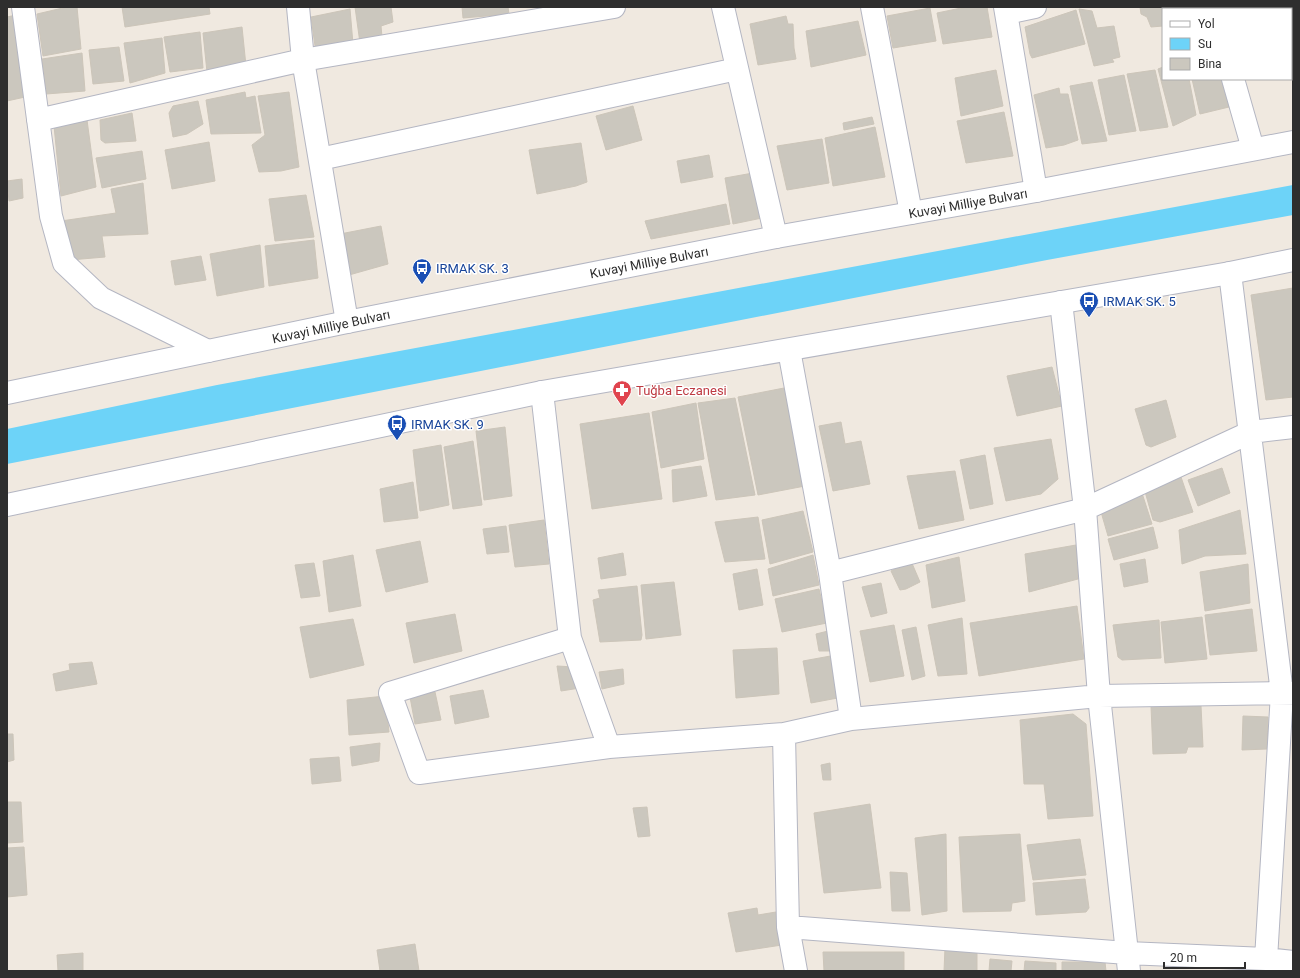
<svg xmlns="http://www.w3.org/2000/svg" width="1300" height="978" font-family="Roboto,sans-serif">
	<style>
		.water { fill: #6dd3f8 }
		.building { fill: #cbc7be; stroke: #ccc5b9 }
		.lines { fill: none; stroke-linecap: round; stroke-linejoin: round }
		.minor-casing { stroke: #b4b6c2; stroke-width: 24 }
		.secondary-casing { stroke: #b4b6c2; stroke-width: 24 }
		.minor { stroke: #fff; stroke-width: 22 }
		.secondary { stroke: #fff; stroke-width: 22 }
		.labels { text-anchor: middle; stroke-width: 3; stroke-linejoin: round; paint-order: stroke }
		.street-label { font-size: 13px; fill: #2e2e2e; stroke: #fff }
		.transit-label { font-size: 13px; fill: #164399; stroke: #fff; text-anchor: start }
		.health-label { font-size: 13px; fill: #be3a42; stroke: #fff; text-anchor: start }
	</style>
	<rect width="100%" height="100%" fill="#f0e9e0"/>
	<path class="water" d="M 1293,185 L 1293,215 L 1047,260 L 7,464 L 7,429 L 217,385 Z"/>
	<path class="building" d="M 67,7 L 77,7 L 81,49 L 43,56 L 37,14 Z
		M 122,7 L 209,7 L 210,14 L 125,27 Z
		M 355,7 L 391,7 L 393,22 L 381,26 L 382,37 L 360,43 Z
		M 462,7 L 508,7 L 509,14 L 463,18 Z
		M 966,7 L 987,7 L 992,37 L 943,44 L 937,13 Z
		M 1140,7 L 1201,7 L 1202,9 L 1163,9 L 1163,26 L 1151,27 L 1147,17 L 1141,14 Z
		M 930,8 L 936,41 L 893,48 L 887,16 Z
		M 350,9 L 353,44 L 316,53 L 311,17 Z
		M 1079,9 L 1092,11 L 1097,28 L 1114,26 L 1120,57 L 1112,59 L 1114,62 L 1094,66 Z
		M 1076,10 L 1085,44 L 1032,58 L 1030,54 L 1025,27 Z
		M 16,15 L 34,95 L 7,101 L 7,17 Z
		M 786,16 L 788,24 L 793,24 L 794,48 L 796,59 L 758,65 L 750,24 Z
		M 858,21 L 866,55 L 811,67 L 806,31 Z
		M 242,27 L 246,66 L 207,72 L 203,33 Z
		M 200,32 L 203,68 L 170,72 L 164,37 Z
		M 162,38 L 165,73 L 130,83 L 124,43 Z
		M 119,47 L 124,81 L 93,84 L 89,50 Z
		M 82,53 L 85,91 L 46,94 L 42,59 Z
		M 1163,67 L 1163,79 L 1189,79 L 1196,115 L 1173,126 L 1158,69 Z
		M 996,70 L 1003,106 L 961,116 L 955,78 Z
		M 1155,70 L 1168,127 L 1140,131 L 1127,74 Z
		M 1124,75 L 1136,131 L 1109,135 L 1098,80 Z
		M 1192,79 L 1225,79 L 1229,107 L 1200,114 Z
		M 1092,82 L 1107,141 L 1082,144 L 1070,86 Z
		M 1059,88 L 1060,94 L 1068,94 L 1078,140 L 1064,145 L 1046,148 L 1034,95 Z
		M 245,92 L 246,98 L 255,96 L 261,133 L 211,134 L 206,100 Z
		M 289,92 L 299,167 L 281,171 L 259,172 L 252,145 L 265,135 L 258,96 Z
		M 198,101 L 203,124 L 187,134 L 173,137 L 169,113 L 173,106 Z
		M 633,106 L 642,140 L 606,150 L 596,116 Z
		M 1004,112 L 1013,156 L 966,163 L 957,121 Z
		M 132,113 L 136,141 L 105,143 L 101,140 L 100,120 Z
		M 872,117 L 874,124 L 844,130 L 843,123 Z
		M 87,120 L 96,187 L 61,196 L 54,126 Z
		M 875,127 L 885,177 L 833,186 L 825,138 Z
		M 822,139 L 829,183 L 787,190 L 777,146 Z
		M 209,142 L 215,181 L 172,189 L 165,150 Z
		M 581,143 L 587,182 L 576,186 L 537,194 L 529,150 Z
		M 142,151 L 146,179 L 102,188 L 96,158 Z
		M 709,155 L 713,177 L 681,183 L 677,161 Z
		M 753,173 L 762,218 L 733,224 L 725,178 Z
		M 22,179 L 23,198 L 9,201 L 7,181 Z
		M 143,183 L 148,234 L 102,236 L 105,257 L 70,260 L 61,221 L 116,213 L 111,189 Z
		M 306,195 L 314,237 L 275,241 L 269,199 Z
		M 726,204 L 730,224 L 651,239 L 645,221 Z
		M 381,226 L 388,264 L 349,275 L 340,234 Z
		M 314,240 L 318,278 L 269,286 L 265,246 Z
		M 260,245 L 264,287 L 217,296 L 210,254 Z
		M 201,256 L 206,280 L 175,285 L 171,261 Z
		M 1293,288 L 1293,397 L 1266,400 L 1251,295 Z
		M 1052,367 L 1062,406 L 1017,416 L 1007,376 Z
		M 784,388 L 805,486 L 758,495 L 738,397 Z
		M 735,398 L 755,495 L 716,500 L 698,403 Z
		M 1166,400 L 1176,437 L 1151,447 L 1146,445 L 1135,409 Z
		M 696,403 L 704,459 L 661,468 L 652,412 Z
		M 649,413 L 662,499 L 592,509 L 580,424 Z
		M 841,422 L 845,444 L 861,441 L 870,484 L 833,491 L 819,426 Z
		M 505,427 L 512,496 L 484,500 L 476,431 Z
		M 1051,439 L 1058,479 L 1041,494 L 1006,501 L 994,448 Z
		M 473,441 L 482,505 L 453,509 L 444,447 Z
		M 441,445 L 449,505 L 420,511 L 413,450 Z
		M 985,455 L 993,504 L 970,509 L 960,460 Z
		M 701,466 L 707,496 L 673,502 L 672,470 Z
		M 1222,468 L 1230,493 L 1198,506 L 1188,480 Z
		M 955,471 L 964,520 L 919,529 L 907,476 Z
		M 1181,477 L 1193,512 L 1160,522 L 1153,520 L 1144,488 Z
		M 413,482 L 418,518 L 384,522 L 380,489 Z
		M 1141,490 L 1152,524 L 1108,536 L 1099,505 Z
		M 1240,510 L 1246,554 L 1205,556 L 1182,564 L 1179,530 Z
		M 803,511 L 813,552 L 770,564 L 762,520 Z
		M 758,517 L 765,559 L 725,562 L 715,522 Z
		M 544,520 L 549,564 L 515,567 L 509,525 Z
		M 506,526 L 509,552 L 487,554 L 483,529 Z
		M 1153,527 L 1158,548 L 1114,560 L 1108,539 Z
		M 420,541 L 428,582 L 386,592 L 376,550 Z
		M 1076,545 L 1078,579 L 1029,592 L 1025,554 Z
		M 623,553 L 626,575 L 601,579 L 598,558 Z
		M 353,555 L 361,606 L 329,612 L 323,561 Z
		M 813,555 L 819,585 L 773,596 L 768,569 Z
		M 959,557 L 965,601 L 932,608 L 926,565 Z
		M 1145,559 L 1148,582 L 1124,587 L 1120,564 Z
		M 911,561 L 920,582 L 906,589 L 900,590 L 891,571 Z
		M 314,563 L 320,596 L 301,598 L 295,565 Z
		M 1248,564 L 1250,603 L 1205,611 L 1200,572 Z
		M 757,569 L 763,605 L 739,610 L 733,574 Z
		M 674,582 L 681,635 L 646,639 L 641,585 Z
		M 881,583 L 887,613 L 871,617 L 862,587 Z
		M 637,586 L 642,635 L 641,640 L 600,642 L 593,600 L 600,598 L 598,590 Z
		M 819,589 L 827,623 L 782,632 L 775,599 Z
		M 1077,606 L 1084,659 L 979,676 L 970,623 Z
		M 1252,609 L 1257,651 L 1210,655 L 1205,615 Z
		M 455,614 L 462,651 L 414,663 L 406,623 Z
		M 1202,617 L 1207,659 L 1165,663 L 1161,622 Z
		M 962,618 L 967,674 L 938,676 L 928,625 Z
		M 353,619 L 364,665 L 310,678 L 300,627 Z
		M 1159,620 L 1161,658 L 1122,660 L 1118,657 L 1113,625 Z
		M 894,625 L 904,676 L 870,682 L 860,631 Z
		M 916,627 L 925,676 L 912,680 L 902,630 Z
		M 828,631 L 832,651 L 819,651 L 816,634 Z
		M 777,648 L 779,694 L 736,698 L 733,650 Z
		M 836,655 L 843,697 L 811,703 L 803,661 Z
		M 92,662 L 97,684 L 56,691 L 53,674 L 70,670 L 69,664 Z
		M 557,666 L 574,667 L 580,688 L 561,691 Z
		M 623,669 L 624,684 L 602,689 L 599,672 Z
		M 483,690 L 489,717 L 455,724 L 450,696 Z
		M 435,692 L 441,720 L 415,724 L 410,697 Z
		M 385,696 L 389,732 L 349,735 L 347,700 Z
		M 1151,706 L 1201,706 L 1203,747 L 1188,747 L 1186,753 L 1153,754 Z
		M 1073,714 L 1086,724 L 1093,816 L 1048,819 L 1044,784 L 1024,784 L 1020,720 Z
		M 1243,716 L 1268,717 L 1267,749 L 1242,750 Z
		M 7,734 L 13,734 L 14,760 L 7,762 Z
		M 380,743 L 379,761 L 352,766 L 350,747 Z
		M 339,757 L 341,781 L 312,784 L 310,759 Z
		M 830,763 L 831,780 L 823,780 L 821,765 Z
		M 7,802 L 21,802 L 23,842 L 7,843 Z
		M 870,804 L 881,888 L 824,893 L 814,813 Z
		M 647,807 L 650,836 L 638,837 L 633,808 Z
		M 946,834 L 947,911 L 922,915 L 915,838 Z
		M 1020,834 L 1025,901 L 1012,903 L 1011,911 L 963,912 L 959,837 Z
		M 1080,839 L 1086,875 L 1033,880 L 1027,845 Z
		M 24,847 L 27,895 L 7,897 L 7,848 Z
		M 890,872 L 907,873 L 910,911 L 892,911 Z
		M 1085,879 L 1089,908 L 1086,912 L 1036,915 L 1033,883 Z
		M 757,908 L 758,915 L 776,912 L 782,945 L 736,952 L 728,913 Z
		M 415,944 L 419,971 L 380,971 L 377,950 Z
		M 945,948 L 977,948 L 977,971 L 944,971 Z
		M 823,952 L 904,952 L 904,971 L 824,971 Z
		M 83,953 L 83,971 L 58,971 L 57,955 Z
		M 990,959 L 1012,961 L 1011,971 L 989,971 Z
		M 1025,961 L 1056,963 L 1056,971 L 1024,971 Z
		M 1062,962 L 1105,962 L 1106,971 L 1062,971 Z"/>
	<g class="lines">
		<defs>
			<path id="minor" d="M 23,7 L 51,216 L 64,263 L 101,298 L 208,351
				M 298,7 L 303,60 L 347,322
				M 723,7 L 776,237
				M 872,7 L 911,213
				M 1005,7 L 1036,191
				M 1213,7 L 1213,9
				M 1006,13 L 1035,7
				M 1233,79 L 1253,149
				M 38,120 L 303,60 L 614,7
				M 320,159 L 737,69
				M 1230,273 L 1282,693 L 1266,959
				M 1061,302 L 1085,509 L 1099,696 L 1129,971
				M 789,350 L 830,573 L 851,719
				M 542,392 L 570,638 L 609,747
				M 830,573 L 1085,509 L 1251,432 L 1293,427
				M 570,638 L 390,693 L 419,773 L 609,747 L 784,734 L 851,719 L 1099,696 L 1293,693
				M 784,734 L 788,927 L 796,971
				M 788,927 L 1127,953 L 1266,959 L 1293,962"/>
			<path id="secondary" d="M 7,393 L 347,322 L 776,237 L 1036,191 L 1293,142
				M 7,505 L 542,392 L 1230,273 L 1293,260"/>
		</defs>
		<use href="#minor" class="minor-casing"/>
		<use href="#secondary" class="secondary-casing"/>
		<use href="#minor" class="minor"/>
		<use href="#secondary" class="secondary"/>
	</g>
	<defs>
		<symbol id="bus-pin" viewBox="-11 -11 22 30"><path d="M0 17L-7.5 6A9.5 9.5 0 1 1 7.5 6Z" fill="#1a4fb4" stroke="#fff"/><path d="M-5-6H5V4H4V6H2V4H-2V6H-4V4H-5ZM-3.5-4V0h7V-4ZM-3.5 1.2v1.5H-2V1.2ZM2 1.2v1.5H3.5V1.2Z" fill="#fff"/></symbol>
		<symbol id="pharmacy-pin" viewBox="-11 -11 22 30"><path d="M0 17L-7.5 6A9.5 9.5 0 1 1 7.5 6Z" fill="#e0444e" stroke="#fff"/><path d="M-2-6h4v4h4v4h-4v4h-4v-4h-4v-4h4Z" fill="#fff"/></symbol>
	</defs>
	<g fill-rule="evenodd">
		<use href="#bus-pin" x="411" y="257" width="22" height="30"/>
		<use href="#bus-pin" x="1078" y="290" width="22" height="30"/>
		<use href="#pharmacy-pin" x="611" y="379" width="22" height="30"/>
		<use href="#bus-pin" x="386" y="413" width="22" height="30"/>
	</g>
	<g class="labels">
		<g class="street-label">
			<text transform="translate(968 203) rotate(-10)" y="5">Kuvayi Milliye Bulvarı</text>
			<text transform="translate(649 262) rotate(-11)" y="5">Kuvayi Milliye Bulvarı</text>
			<text transform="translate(331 326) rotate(-12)" y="5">Kuvayi Milliye Bulvarı</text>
		</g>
		<g class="transit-label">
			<text x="436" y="273">IRMAK SK. 3</text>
			<text x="1103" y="306">IRMAK SK. 5</text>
			<text x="411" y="429">IRMAK SK. 9</text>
		</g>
		<g class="health-label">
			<text x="636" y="395">Tuğba Eczanesi</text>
		</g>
	</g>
	<rect width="1300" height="978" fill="none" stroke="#2e2e2e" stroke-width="16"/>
	<rect x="1162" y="8" width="130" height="72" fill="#ffffff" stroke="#ababab"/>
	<rect x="1170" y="21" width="20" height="6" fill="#ffffff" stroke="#ababab"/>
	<text x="1198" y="28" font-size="12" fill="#2e2e2e">Yol</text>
	<rect x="1170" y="38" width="20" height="12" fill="#6dd3f8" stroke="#ababab"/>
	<text x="1198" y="48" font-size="12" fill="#2e2e2e">Su</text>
	<rect x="1170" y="58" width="20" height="12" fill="#cbc7be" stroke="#ababab"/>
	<text x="1198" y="68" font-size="12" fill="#2e2e2e">Bina</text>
	<path d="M1164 962v6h81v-6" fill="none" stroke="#2e2e2e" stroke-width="2"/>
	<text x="1170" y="962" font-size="12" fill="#2e2e2e" stroke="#ffffff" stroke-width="3" paint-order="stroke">20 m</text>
</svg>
